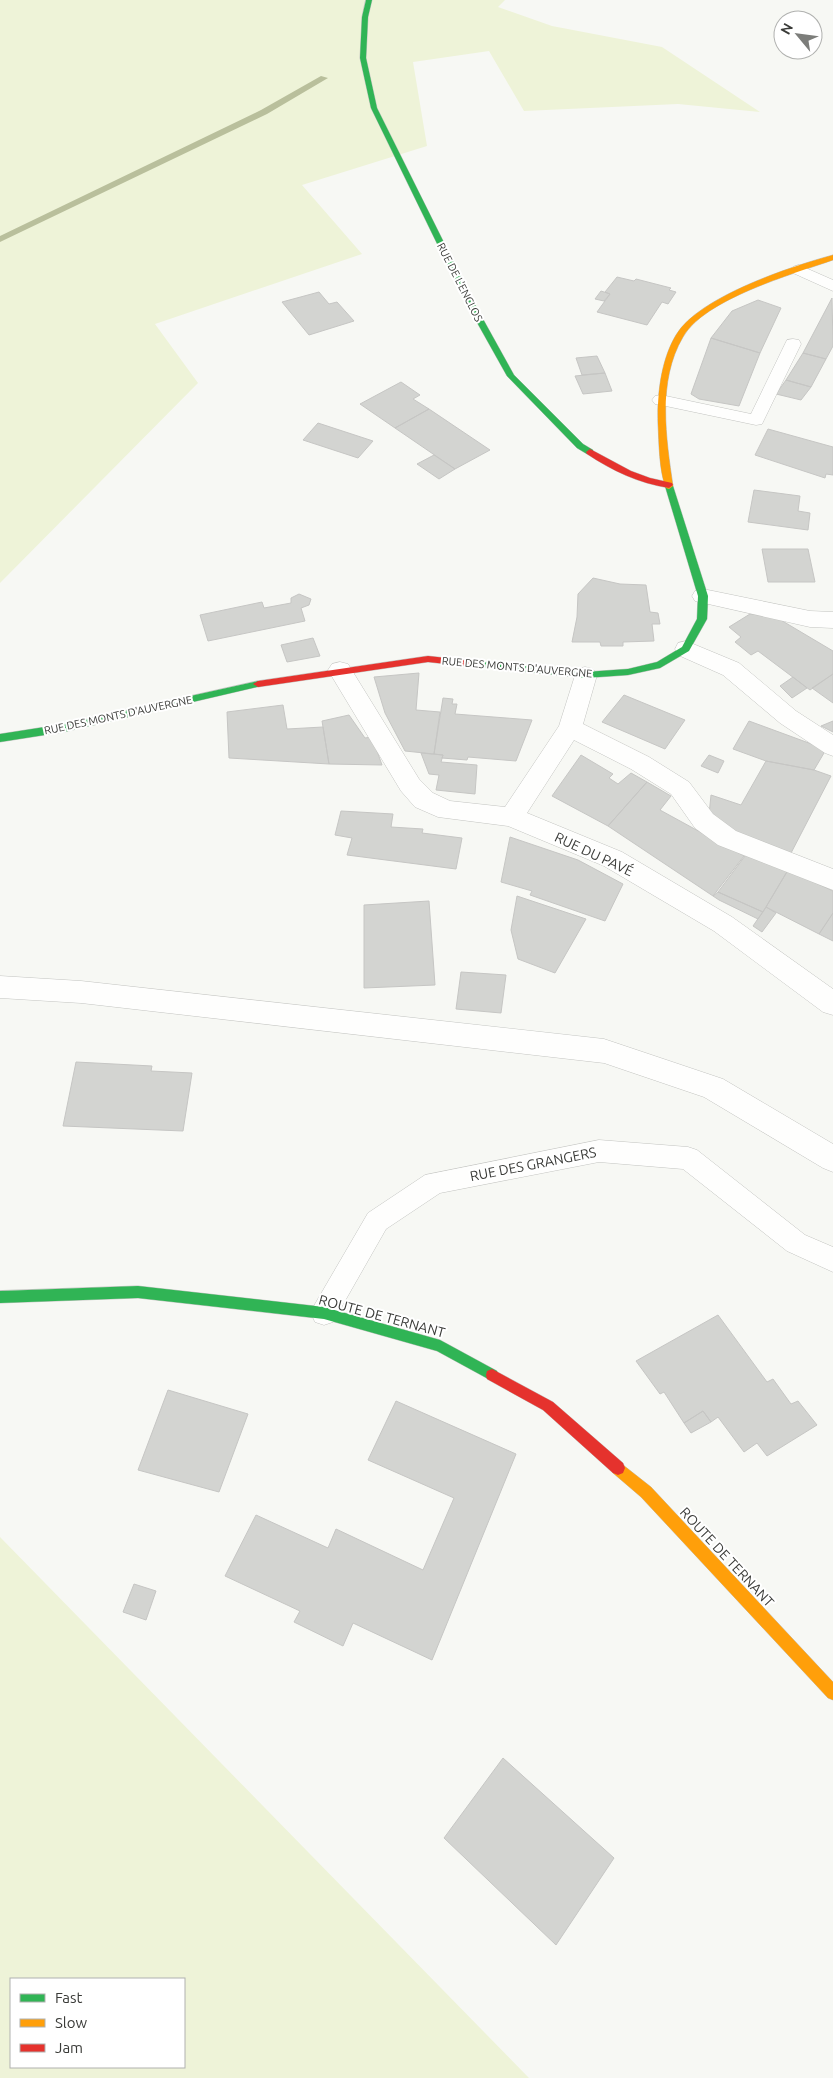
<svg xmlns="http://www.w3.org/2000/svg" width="833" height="2078" font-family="Ubuntu,sans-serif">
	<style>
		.green { fill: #eef3d8; fill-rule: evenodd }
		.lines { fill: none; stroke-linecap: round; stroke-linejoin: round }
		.stream { fill: #b9bf9c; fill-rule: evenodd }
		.building { fill: #d3d4d1; stroke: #c6c6c4 }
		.lane-casing { stroke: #c3c4c1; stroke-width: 1 }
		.street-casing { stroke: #c3c4c1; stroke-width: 1 }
		.fast-casing { stroke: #c3c4c1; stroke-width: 1 }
		.slow-casing { stroke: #c3c4c1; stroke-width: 1 }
		.jam-casing { stroke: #c3c4c1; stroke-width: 1 }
		.lane { fill: #fefefd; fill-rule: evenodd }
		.street { fill: #fefefd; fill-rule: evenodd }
		.fast { fill: #30b455; fill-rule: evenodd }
		.slow { fill: #ff9f0a; fill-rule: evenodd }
		.jam { fill: #e5322d; fill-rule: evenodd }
		.labels { text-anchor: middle; stroke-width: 4; stroke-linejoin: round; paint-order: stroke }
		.far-street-label { font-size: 11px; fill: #3a3b38; stroke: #fff }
		.street-label { font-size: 14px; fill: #3a3b38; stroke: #fff }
	</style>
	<rect width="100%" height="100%" fill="#f7f8f4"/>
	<path class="green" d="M 0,0 L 505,0 L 498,7 L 552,26 L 662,47 L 760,112 L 678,104 L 524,111 L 489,51 L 413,62 L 427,146 L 302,185 L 362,254 L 155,324 L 198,383 L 0,583 Z
		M 0,1537 L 529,2078 L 0,2078 ZM 184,1979 L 184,2067 L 11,2067 L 11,1979 Z"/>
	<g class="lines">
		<path class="stream" d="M 321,76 L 328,78 L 267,114 L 0,242 L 0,236 L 261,110 Z"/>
	</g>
	<path class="building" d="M 617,277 L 634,281 L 636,279 L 671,288 L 669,290 L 676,292 L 668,304 L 662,302 L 647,325 L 597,312 L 610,294 L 605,292 Z
		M 601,291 L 610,294 L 604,301 L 595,299 Z
		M 319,292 L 329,304 L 337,302 L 354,321 L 309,335 L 282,302 Z
		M 832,298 L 833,346 L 826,359 L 803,353 Z
		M 758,300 L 781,308 L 760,353 L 711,338 L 732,311 Z
		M 711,338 L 760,353 L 739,406 L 699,399 L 691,394 Z
		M 803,353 L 826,359 L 811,387 L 786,380 Z
		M 597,356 L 605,373 L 582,375 L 576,358 Z
		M 605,373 L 612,391 L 583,394 L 575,376 Z
		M 786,380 L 811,387 L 801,400 L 776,394 Z
		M 401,382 L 420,395 L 413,399 L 429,409 L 395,428 L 360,404 Z
		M 429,409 L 490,450 L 455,469 L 395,428 Z
		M 318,423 L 373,441 L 358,458 L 303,440 Z
		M 768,429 L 833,447 L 833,475 L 826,474 L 825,478 L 755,455 Z
		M 434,455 L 455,469 L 439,479 L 417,464 Z
		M 754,490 L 800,496 L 798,511 L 810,513 L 808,530 L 748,522 Z
		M 762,549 L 808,549 L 815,582 L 768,582 Z
		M 593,578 L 620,584 L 646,585 L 650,612 L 658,613 L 660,624 L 652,624 L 654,641 L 623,642 L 623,646 L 601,646 L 600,642 L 572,642 L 577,617 L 578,594 Z
		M 299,594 L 311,599 L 309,605 L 301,608 L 305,621 L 208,641 L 200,615 L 262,602 L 264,608 L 291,603 L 291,598 Z
		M 750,614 L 774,616 L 833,651 L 833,674 L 810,690 L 758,651 L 751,655 L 735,642 L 741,637 L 729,627 Z
		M 313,638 L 320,656 L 287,662 L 281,645 Z
		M 419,673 L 416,710 L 440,712 L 434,754 L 405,751 L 385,713 L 374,677 Z
		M 833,674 L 833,703 L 812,688 Z
		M 793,677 L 807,688 L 792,698 L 780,686 Z
		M 624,695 L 685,720 L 665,749 L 602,722 Z
		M 443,698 L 453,699 L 452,704 L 457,704 L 455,714 L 532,720 L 516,761 L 468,757 L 467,760 L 442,758 L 443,755 L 434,754 Z
		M 283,705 L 287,729 L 323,727 L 329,764 L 229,758 L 227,712 Z
		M 349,715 L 365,738 L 372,737 L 382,765 L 329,764 L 322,721 Z
		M 749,721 L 817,746 L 824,753 L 814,770 L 766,761 L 733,749 Z
		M 833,721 L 833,732 L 821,726 Z
		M 421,753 L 443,755 L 441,762 L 477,765 L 475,794 L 436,790 L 439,775 L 429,774 Z
		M 581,755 L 613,774 L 609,778 L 618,784 L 631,773 L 647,782 L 608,826 L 552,796 Z
		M 709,755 L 724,761 L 718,773 L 701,766 Z
		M 766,761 L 814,770 L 831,776 L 790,855 L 729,831 L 709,815 L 711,795 L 741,805 Z
		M 647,782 L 671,796 L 660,810 L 744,856 L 713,896 L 608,826 Z
		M 341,811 L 393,814 L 391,827 L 423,829 L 422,833 L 462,838 L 456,869 L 347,855 L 352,838 L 335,835 Z
		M 510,837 L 578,860 L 623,884 L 605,921 L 530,895 L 532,891 L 501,882 Z
		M 748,852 L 788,870 L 763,912 L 718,892 Z
		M 788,870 L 833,891 L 833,913 L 819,934 L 766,907 Z
		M 718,892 L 763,912 L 758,919 L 719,900 L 713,896 Z
		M 517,896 L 586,919 L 555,973 L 518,959 L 511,930 Z
		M 429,901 L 435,985 L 364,988 L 364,905 Z
		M 766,907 L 776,913 L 762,932 L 753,926 Z
		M 833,913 L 833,941 L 819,934 Z
		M 461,972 L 506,975 L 501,1013 L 456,1009 Z
		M 76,1062 L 152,1066 L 151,1071 L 192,1073 L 183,1131 L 63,1126 Z
		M 718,1315 L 767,1382 L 773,1379 L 791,1404 L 798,1401 L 817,1425 L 767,1456 L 757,1443 L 744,1452 L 718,1417 L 711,1422 L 703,1411 L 684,1423 L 664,1392 L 660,1394 L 636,1361 Z
		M 168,1390 L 248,1414 L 219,1492 L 138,1470 Z
		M 396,1401 L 516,1454 L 432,1660 L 353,1623 L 343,1646 L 294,1622 L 300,1611 L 225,1576 L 256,1515 L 328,1548 L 336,1529 L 423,1570 L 454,1498 L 368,1460 Z
		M 703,1411 L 711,1422 L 691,1433 L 684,1423 Z
		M 134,1584 L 156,1591 L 146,1620 L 123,1612 Z
		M 503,1758 L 614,1858 L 556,1945 L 444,1838 Z"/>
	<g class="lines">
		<defs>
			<path id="lane" d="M 799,265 L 833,280 L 833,291 L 793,273 L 791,270 L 793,267 Z
				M 793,339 L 799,340 L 801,344 L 762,424 L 756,425 L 661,405 L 655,404 L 652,400 L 655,396 L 661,395 L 751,414 L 785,344 L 787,340 Z
				M 599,1140 L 688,1147 L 697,1150 L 805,1235 L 833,1247 L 833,1272 L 787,1251 L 683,1169 L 599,1162 L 440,1193 L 386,1229 L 333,1322 L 324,1325 L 315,1322 L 311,1313 L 315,1304 L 368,1213 L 425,1175 Z"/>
			<path id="street" d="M 703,589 L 810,611 L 833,612 L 833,628 L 810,627 L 695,601 L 692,596 L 695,591 Z
				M 686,641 L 739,663 L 796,711 L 833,735 L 833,756 L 825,753 L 780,723 L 723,675 L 678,655 L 675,649 L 678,643 Z
				M 340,662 L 348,664 L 419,779 L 433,793 L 450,801 L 505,807 L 559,726 L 577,669 L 585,667 L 593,669 L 597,675 L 583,724 L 649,757 L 689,782 L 713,814 L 736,831 L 833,869 L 833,890 L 718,845 L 695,828 L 671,794 L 631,769 L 574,740 L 527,813 L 622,852 L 732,917 L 833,989 L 833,1015 L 823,1012 L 714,931 L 604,866 L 508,826 L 438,817 L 415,807 L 401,791 L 328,670 L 332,664 Z
				M 0,976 L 81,981 L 604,1039 L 723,1079 L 833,1144 L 833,1172 L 823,1168 L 704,1097 L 604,1063 L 81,1003 L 0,998 Z"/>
			<path id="fast" d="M 366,0 L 372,0 L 368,17 L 366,58 L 377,108 L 473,301 L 514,375 L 583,444 L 593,450 L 593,454 L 587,454 L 577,448 L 507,376 L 465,301 L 371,108 L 360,58 L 362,17 Z
				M 669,483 L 673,486 L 708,596 L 707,619 L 689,651 L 660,668 L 628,675 L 585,678 L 462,665 L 460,663 L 465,660 L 585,672 L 628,669 L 657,662 L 682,647 L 697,619 L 698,596 L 665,486 Z
				M 258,681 L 263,684 L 261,686 L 64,732 L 0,742 L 0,734 L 64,724 Z
				M 138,1286 L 324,1307 L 440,1340 L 497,1371 L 498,1375 L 497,1379 L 492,1381 L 437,1351 L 324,1319 L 138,1298 L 0,1303 L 0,1291 Z"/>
			<path id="slow" d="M 833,255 L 833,260 C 793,274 704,299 683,337 C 657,381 666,438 673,486 L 669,489 L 666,488 C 659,471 659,442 658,424 C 657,395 661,360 676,335 C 698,297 792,266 833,255 Z
				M 618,1461 L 651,1487 L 833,1682 L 833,1700 L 828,1698 L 641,1497 L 613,1473 L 611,1468 L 613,1463 Z"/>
			<path id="jam" d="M 590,449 L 631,471 L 650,478 L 672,483 L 673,485 L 669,488 C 638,483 613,471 587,454 L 586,452 Z
				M 428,656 L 465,660 L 470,663 L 465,666 L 428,662 L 258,687 L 253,684 L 258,681 Z
				M 492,1369 L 553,1402 L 623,1463 L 625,1468 L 623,1473 L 618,1475 L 613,1473 L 543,1410 L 487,1379 L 486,1375 L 487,1371 Z"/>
		</defs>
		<use href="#lane" class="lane-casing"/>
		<use href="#street" class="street-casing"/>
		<use href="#fast" class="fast-casing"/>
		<use href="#slow" class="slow-casing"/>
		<use href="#jam" class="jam-casing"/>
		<use href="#lane" class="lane"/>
		<use href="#street" class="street"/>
		<use href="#fast" class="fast"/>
		<use href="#slow" class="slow"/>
		<use href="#jam" class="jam"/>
	</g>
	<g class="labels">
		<g class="far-street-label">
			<text transform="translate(460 282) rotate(63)" y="4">RUE DE L'ENCLOS</text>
			<text transform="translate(517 667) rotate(5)" y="4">RUE DES MONTS D'AUVERGNE</text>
			<text transform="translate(118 715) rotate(-12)" y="4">RUE DES MONTS D'AUVERGNE</text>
		</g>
		<g class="street-label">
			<text transform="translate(594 854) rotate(25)" y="5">RUE DU PAVÉ</text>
			<text transform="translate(533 1164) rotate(-11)" y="5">RUE DES GRANGERS</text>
			<text transform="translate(382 1316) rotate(15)" y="5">ROUTE DE TERNANT</text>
			<text transform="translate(727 1557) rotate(47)" y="5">ROUTE DE TERNANT</text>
		</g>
	</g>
	<rect x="10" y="1978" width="175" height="90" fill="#ffffff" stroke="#b0b1af"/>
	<rect x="20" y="1994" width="25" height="8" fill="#30b455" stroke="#b0b1af"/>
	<text x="55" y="2003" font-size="15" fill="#3a3b38">Fast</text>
	<rect x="20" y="2019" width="25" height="8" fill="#ff9f0a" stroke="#b0b1af"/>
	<text x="55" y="2028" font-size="15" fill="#3a3b38">Slow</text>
	<rect x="20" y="2044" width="25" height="8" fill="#e5322d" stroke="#b0b1af"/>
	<text x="55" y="2053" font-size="15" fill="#3a3b38">Jam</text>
	<g transform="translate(798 35) rotate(299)"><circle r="24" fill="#ffffff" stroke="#b0b1af"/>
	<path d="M0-4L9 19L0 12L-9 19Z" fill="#7c7d7a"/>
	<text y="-8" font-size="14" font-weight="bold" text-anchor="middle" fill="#3a3b38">N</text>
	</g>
</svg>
